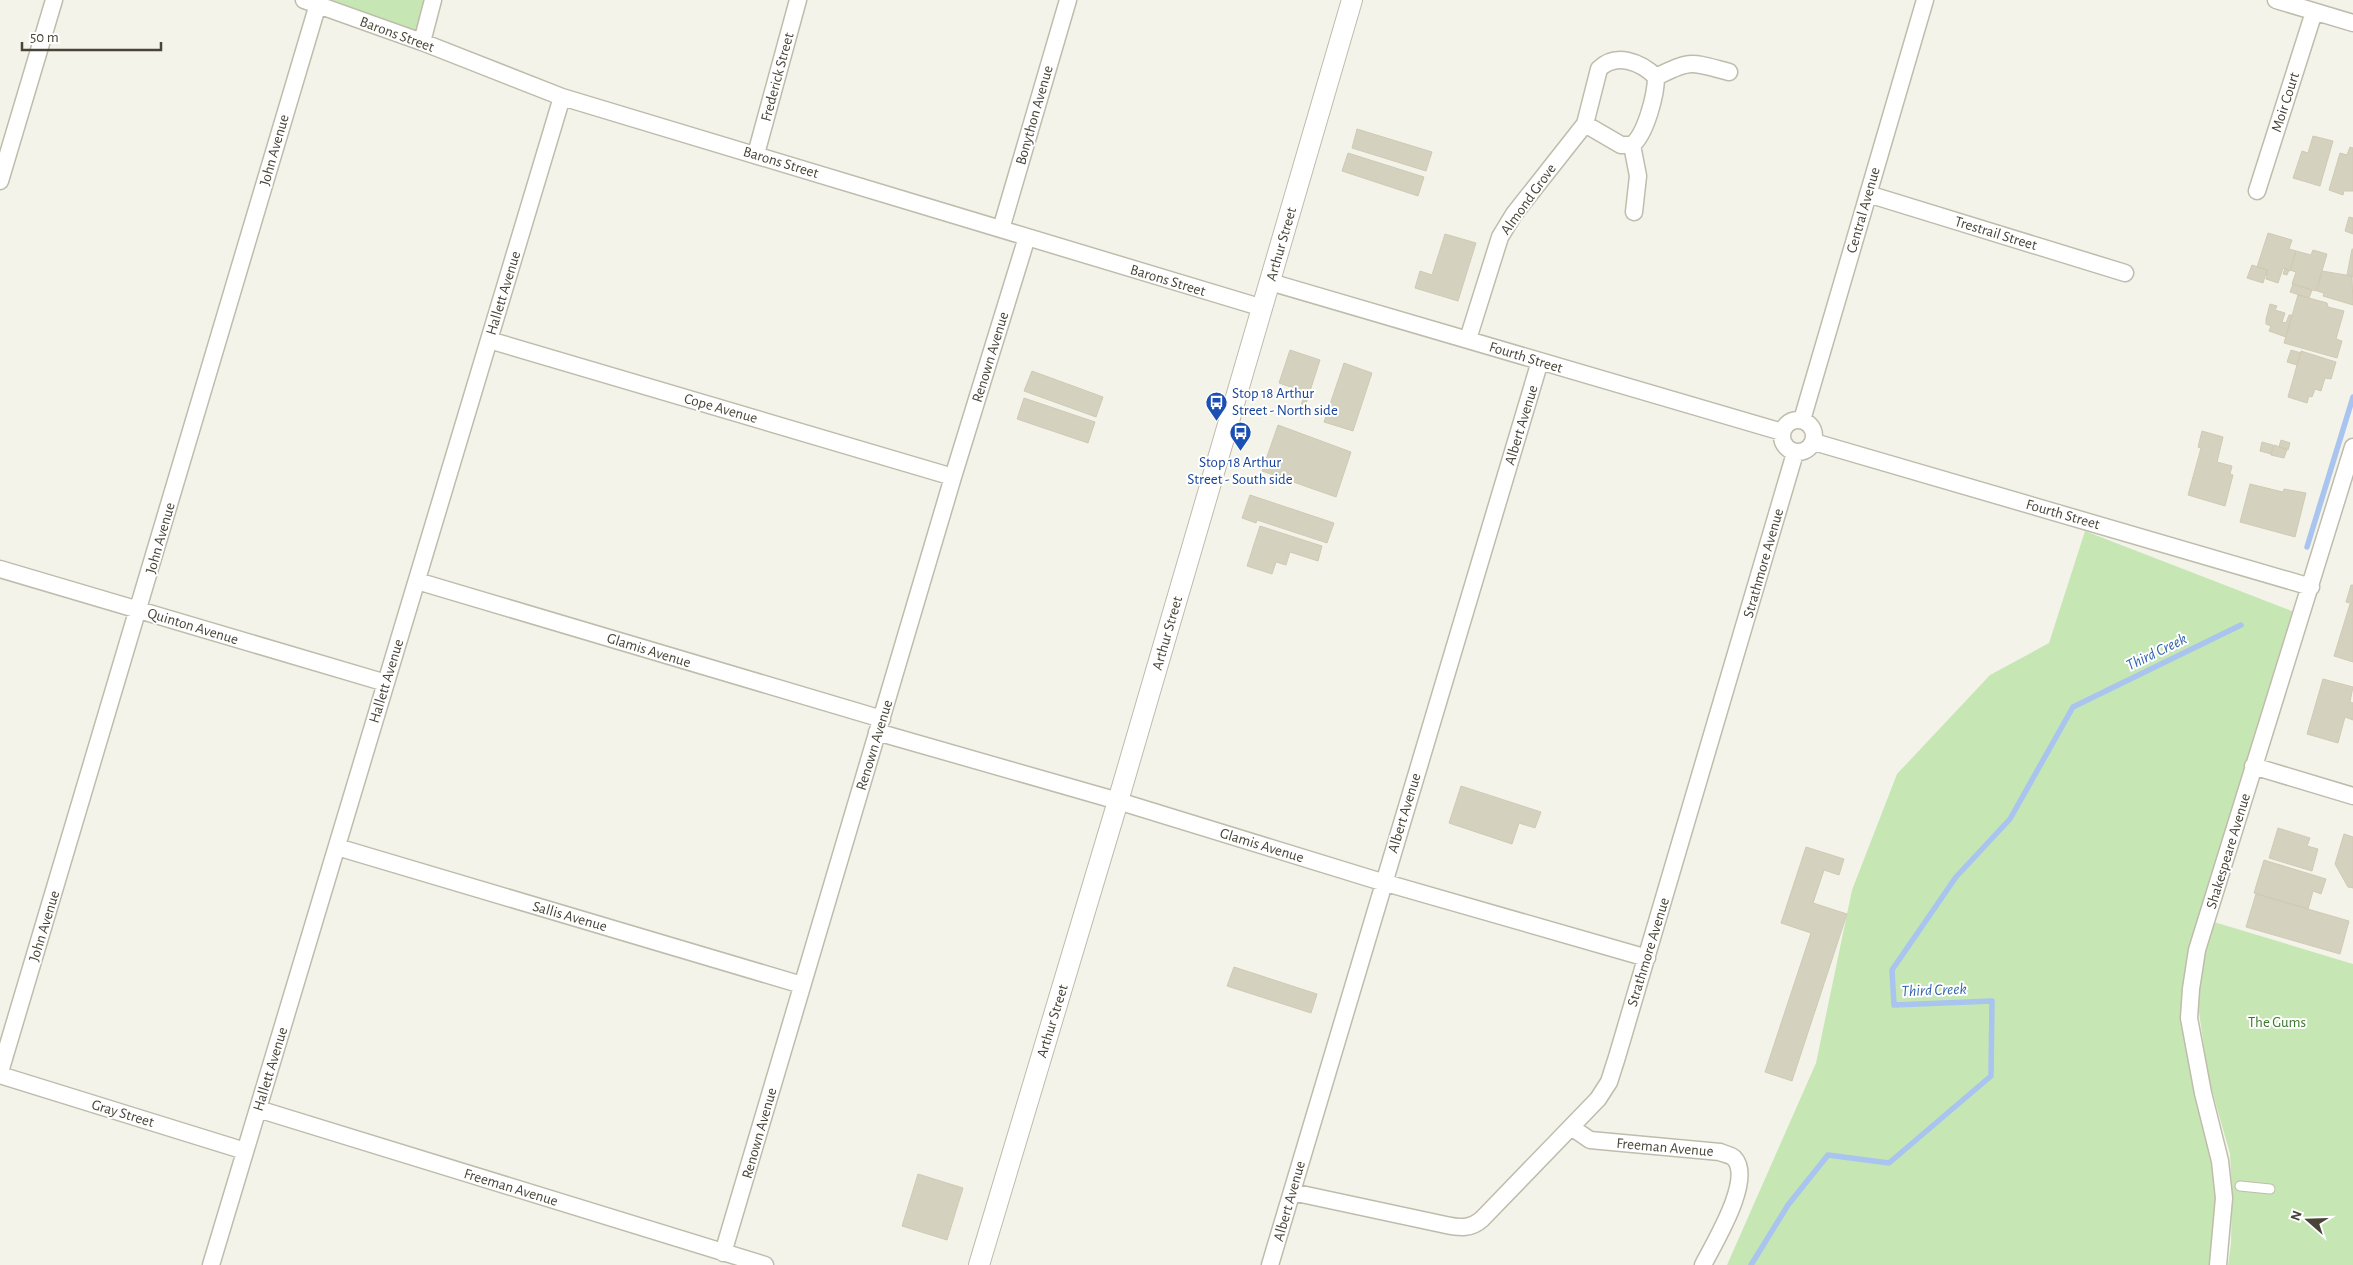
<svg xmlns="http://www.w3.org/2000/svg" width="2353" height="1265" font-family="'Alegreya Sans',sans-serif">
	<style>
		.green { fill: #c6e7b4 }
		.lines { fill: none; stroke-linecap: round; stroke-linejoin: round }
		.stream { stroke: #a9c4ee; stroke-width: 5.5 }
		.building { fill: #d5d1bf; stroke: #d0cab3 }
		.service-casing { stroke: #bfbcac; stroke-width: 11 }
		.minor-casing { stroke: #bfbcac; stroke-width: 19 }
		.tertiary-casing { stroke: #bfbcac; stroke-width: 22 }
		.service { stroke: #fff; stroke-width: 9 }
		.minor { stroke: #fff; stroke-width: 16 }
		.tertiary { stroke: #fff; stroke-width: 20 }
		.labels { text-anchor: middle; stroke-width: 4; stroke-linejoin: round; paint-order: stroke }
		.street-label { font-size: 15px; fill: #484538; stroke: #fff }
		.transit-label { font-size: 15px; fill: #164399; stroke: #fff; text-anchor: start }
		.park-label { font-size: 15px; fill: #3b782d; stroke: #fff }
		.water-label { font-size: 16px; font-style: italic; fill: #3464b0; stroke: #fff }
	</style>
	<rect width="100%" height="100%" fill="#f4f3ea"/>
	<path class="green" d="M 304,0 L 433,0 L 422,42 Z
		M 2085,531 L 2302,615 L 2191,989 L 2220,1161 L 2218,1265 L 1727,1265 L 1816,1063 L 1852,890 L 1897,774 L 1990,675 L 2049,643 Z
		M 2214,922 L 2353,964 L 2353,1265 L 2228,1265 L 2231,1244 L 2232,1191 L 2230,1154 L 2208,1076 L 2198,1005 L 2205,954 Z"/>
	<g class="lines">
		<path class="stream" d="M 2307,547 L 2353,397
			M 1751,1265 L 1788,1205 L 1828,1155 L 1889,1163 L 1991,1076 L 1992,1001 L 1894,1005 L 1892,970 L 1956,877 L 2010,819 L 2073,707 L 2241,625"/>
	</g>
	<path class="building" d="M 1357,129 L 1432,152 L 1426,171 L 1352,148 Z
		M 2313,136 L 2333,141 L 2320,186 L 2293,178 L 2302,151 L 2308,153 Z
		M 2350,147 L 2353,148 L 2353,191 L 2344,191 L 2343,195 L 2329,190 L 2340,153 L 2347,155 Z
		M 1348,153 L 1424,177 L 1418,196 L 1342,171 Z
		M 2349,217 L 2353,218 L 2353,234 L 2345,231 Z
		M 2268,233 L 2292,240 L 2289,249 L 2296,251 L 2290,271 L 2283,268 L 2278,283 L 2266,279 L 2267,270 L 2257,267 Z
		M 1445,234 L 1476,243 L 1458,301 L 1415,288 L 1420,271 L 1432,275 Z
		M 2352,249 L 2353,249 L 2353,277 L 2347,275 Z
		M 2313,250 L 2327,254 L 2316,291 L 2292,284 L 2296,272 L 2290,270 L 2296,251 L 2311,255 Z
		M 2252,265 L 2267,270 L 2263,283 L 2247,278 Z
		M 2285,268 L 2289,270 L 2287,275 L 2283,274 Z
		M 2322,271 L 2352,276 L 2353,305 L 2323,296 L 2324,293 L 2317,291 Z
		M 2293,284 L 2312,290 L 2309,298 L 2290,292 Z
		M 2298,295 L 2327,303 L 2328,307 L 2344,311 L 2336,339 L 2342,341 L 2337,358 L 2284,343 Z
		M 2270,304 L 2277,306 L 2275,310 L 2285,313 L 2282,322 L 2286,323 L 2289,315 L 2292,315 L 2286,337 L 2269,331 L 2271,326 L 2266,324 L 2266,319 Z
		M 1290,350 L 1320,360 L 1303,413 L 1299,412 L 1305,392 L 1279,383 Z
		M 2291,350 L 2301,353 L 2297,365 L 2287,362 Z
		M 2301,351 L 2336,362 L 2331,379 L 2325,378 L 2321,391 L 2315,389 L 2312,397 L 2309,396 L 2307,403 L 2288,397 Z
		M 1344,363 L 1372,373 L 1353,431 L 1324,422 Z
		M 1032,371 L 1103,397 L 1096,417 L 1024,391 Z
		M 1024,398 L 1095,422 L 1088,443 L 1017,419 Z
		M 1278,425 L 1351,452 L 1336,497 L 1262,471 Z
		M 2202,431 L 2223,437 L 2217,462 L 2232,466 L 2230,474 L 2233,475 L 2225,506 L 2188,495 L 2201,448 L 2198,447 Z
		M 2281,440 L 2290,443 L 2288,450 L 2279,447 Z
		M 2262,442 L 2273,445 L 2271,454 L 2260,451 Z
		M 2274,445 L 2287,449 L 2284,458 L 2271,455 Z
		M 2250,484 L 2283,492 L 2284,489 L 2306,493 L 2295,537 L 2240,522 Z
		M 1250,495 L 1334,523 L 1327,543 L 1257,520 L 1256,523 L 1242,518 Z
		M 1260,526 L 1322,546 L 1318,561 L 1290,552 L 1286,565 L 1276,562 L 1272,574 L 1247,566 Z
		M 2351,585 L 2353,585 L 2353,604 L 2346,602 Z
		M 2350,604 L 2353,605 L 2353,662 L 2334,656 Z
		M 2323,679 L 2353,687 L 2350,702 L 2353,703 L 2353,720 L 2345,717 L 2338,743 L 2307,734 Z
		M 1461,786 L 1541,812 L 1535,828 L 1519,823 L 1512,844 L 1449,823 Z
		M 2278,828 L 2310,838 L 2307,846 L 2318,849 L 2312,871 L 2269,858 Z
		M 2344,834 L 2353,837 L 2353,888 L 2348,887 L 2335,864 Z
		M 1806,847 L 1844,859 L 1839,875 L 1824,870 L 1813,903 L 1847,914 L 1792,1081 L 1765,1072 L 1811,933 L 1781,923 Z
		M 2264,860 L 2326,879 L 2321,894 L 2313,891 L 2308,909 L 2254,893 Z
		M 2256,894 L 2349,921 L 2340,954 L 2246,927 Z
		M 1234,967 L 1317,994 L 1311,1013 L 1227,986 Z
		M 918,1174 L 963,1188 L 947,1240 L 902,1226 Z"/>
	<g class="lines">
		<defs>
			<path id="service" d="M 2240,1186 L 2270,1189"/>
			<path id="minor" d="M 304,0 L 422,42 L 562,97 L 1263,308
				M 2276,0 L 2353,23
				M 422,42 L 433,0
				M 1656,77 C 1691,59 1691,62 1729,72
				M 1632,145 L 1638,176 L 1634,212
				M 756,154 L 798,0
				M 0,181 L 54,0
				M 2257,191 L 2314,12
				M 1868,194 L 2125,273
				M 1001,229 L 1068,0
				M 1270,282 L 1782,432
				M 1468,339 L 1500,237 L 1514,214 L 1585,124 L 1599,69 C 1616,52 1641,62 1656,77 C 1656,94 1646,134 1632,145 L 1621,145 L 1585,124
				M 489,340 L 953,477
				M1782 436a16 16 0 1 1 32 0a16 16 0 1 1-32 0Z
				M 1802,420 L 1925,0
				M 1814,442 L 2311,587
				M 0,569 L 386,683
				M 417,581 L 882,719
				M 877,732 L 1118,801 L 1372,879 L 1647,958
				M 2253,766 L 2353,796
				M 337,847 L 802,985
				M 0,1072 L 318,4
				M 0,1075 L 245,1151
				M 258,1109 L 765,1265
				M 1571,1127 L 1590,1140 L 1720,1152 C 1724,1154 1731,1155 1734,1158 C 1754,1179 1714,1243 1703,1265
				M 1292,1192 L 1446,1225 C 1460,1228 1471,1229 1482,1219 L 1598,1099 L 1609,1082 L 1617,1057 L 1795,453
				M 723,1253 L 953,477 L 1027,237
				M 211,1265 L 562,97
				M 1270,1265 L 1540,361
				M 2218,1265 L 2224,1198 L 2220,1161 L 2203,1093 L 2189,1018 L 2191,989 L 2197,950 L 2353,447"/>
			<path id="tertiary" d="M 979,1265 L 1118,801 L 1352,0"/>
		</defs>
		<use href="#service" class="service-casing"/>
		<use href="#minor" class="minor-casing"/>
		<use href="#tertiary" class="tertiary-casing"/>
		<use href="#service" class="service"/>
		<use href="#minor" class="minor"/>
		<use href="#tertiary" class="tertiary"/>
	</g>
	<defs>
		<symbol id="bus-pin" viewBox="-11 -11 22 30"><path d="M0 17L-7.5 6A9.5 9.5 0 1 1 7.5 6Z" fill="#1a4fb4" stroke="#fff"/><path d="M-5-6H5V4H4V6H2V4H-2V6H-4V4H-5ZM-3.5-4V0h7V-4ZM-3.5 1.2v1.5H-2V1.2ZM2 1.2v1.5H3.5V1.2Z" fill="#fff"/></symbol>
	</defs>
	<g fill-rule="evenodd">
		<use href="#bus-pin" x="1204" y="390" width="25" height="34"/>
		<use href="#bus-pin" x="1228" y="420" width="25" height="34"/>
	</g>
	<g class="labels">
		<g class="street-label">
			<text transform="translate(397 34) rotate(20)" y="5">Barons Street</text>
			<text transform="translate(777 77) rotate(-75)" y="5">Frederick Street</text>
			<text transform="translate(2285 102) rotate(-72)" y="5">Moir Court</text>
			<text transform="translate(1034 115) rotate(-74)" y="5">Bonython Avenue</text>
			<text transform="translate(274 150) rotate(-74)" y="5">John Avenue</text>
			<text transform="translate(781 162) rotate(17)" y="5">Barons Street</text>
			<text transform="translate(1528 199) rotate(-54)" y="5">Almond Grove</text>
			<text transform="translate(1863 210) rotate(-74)" y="5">Central Avenue</text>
			<text transform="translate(1996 233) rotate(17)" y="5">Trestrail Street</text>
			<text transform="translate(1281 244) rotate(-74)" y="5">Arthur Street</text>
			<text transform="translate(1168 280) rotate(17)" y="5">Barons Street</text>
			<text transform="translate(503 293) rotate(-73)" y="5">Hallett Avenue</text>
			<text transform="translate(990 357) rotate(-73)" y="5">Renown Avenue</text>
			<text transform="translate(1526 357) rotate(17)" y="5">Fourth Street</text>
			<text transform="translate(721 408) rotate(16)" y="5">Cope Avenue</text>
			<text transform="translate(1521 425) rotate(-73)" y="5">Albert Avenue</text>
			<text transform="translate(2063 514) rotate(16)" y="5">Fourth Street</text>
			<text transform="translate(160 538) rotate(-74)" y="5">John Avenue</text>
			<text transform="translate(1763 563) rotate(-74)" y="5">Strathmore Avenue</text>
			<text transform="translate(193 626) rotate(17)" y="5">Quinton Avenue</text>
			<text transform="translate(1167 633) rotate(-74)" y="5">Arthur Street</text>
			<text transform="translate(649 650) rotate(17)" y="5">Glamis Avenue</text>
			<text transform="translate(386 681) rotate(-73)" y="5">Hallett Avenue</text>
			<text transform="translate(874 745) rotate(-73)" y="5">Renown Avenue</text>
			<text transform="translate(1404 813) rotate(-73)" y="5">Albert Avenue</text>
			<text transform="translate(1262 845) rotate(17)" y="5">Glamis Avenue</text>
			<text transform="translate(2228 851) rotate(-73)" y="5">Shakespeare Avenue</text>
			<text transform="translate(570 916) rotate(16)" y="5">Sallis Avenue</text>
			<text transform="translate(44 926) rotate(-73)" y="5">John Avenue</text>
			<text transform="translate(1648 952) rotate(-73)" y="5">Strathmore Avenue</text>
			<text transform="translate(1052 1021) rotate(-73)" y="5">Arthur Street</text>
			<text transform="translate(270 1069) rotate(-73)" y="5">Hallett Avenue</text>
			<text transform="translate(123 1113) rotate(17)" y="5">Gray Street</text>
			<text transform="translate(759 1133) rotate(-74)" y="5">Renown Avenue</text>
			<text transform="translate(1665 1147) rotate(5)" y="5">Freeman Avenue</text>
			<text transform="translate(511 1187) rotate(17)" y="5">Freeman Avenue</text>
			<text transform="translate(1289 1201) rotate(-74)" y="5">Albert Avenue</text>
		</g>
		<g class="transit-label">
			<text x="1232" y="398">Stop 18 Arthur<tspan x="1232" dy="17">Street - North side</tspan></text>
			<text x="1240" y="467" text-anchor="middle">Stop 18 Arthur<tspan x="1240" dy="17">Street - South side</tspan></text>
		</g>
		<g class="park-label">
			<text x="2277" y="1027">The Gums</text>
		</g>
		<g class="water-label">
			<text transform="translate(2156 651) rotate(-26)" y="6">Third Creek</text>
			<text transform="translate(1934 989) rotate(-2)" y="6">Third Creek</text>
		</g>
	</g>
	<g transform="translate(2308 1220) rotate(290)" stroke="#ffffff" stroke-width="4" paint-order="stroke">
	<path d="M0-4L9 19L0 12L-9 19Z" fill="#484538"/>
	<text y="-8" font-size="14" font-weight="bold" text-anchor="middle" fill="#484538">N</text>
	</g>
	<path d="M22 42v8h139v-8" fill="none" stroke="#484538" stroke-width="2.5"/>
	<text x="30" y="42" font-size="15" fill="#484538" stroke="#ffffff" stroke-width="4" paint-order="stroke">50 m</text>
</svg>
